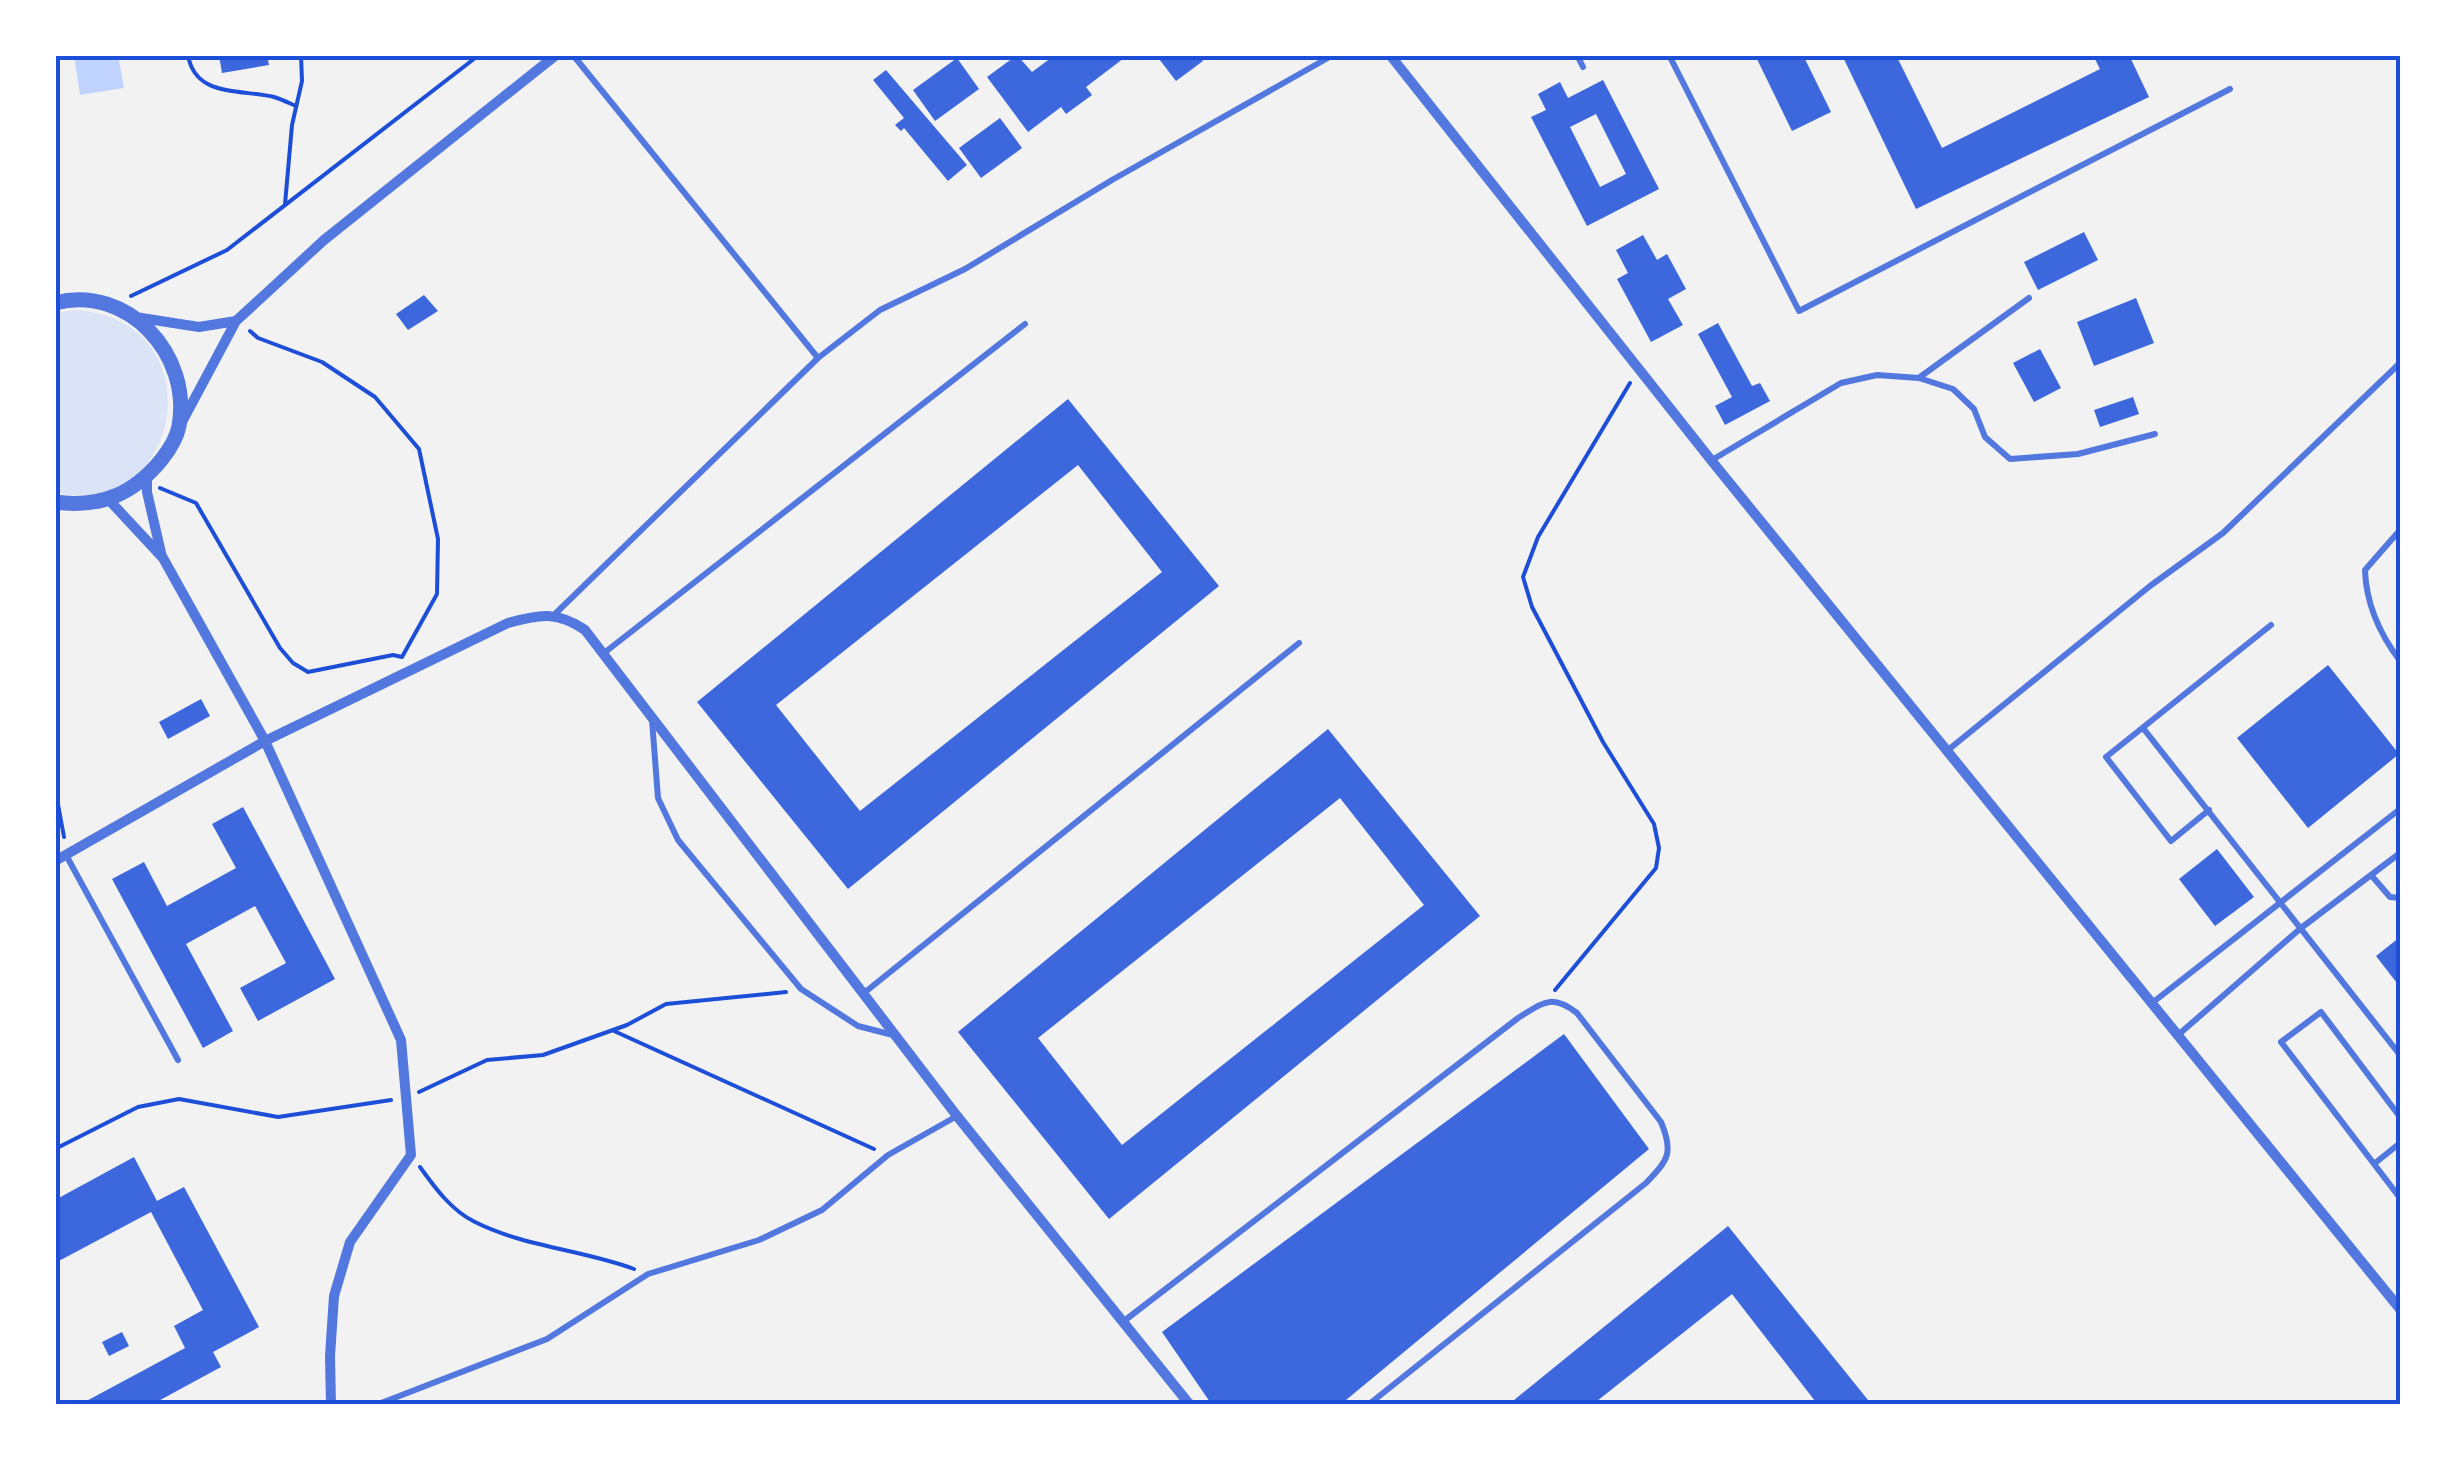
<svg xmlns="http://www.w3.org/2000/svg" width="2455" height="1460" font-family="Ubuntu,sans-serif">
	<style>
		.green { fill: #dbe4f7 }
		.water { fill: #bfd3fe }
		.building { fill: #3d67dc; fill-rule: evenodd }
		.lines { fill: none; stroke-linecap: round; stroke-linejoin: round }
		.path { stroke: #1d4ed8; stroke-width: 4 }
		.service { stroke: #5277de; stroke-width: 6 }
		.minor { stroke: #5277de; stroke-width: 10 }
		.tertiary { stroke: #5277de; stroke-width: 15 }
		.neatline { fill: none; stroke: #1d4ed8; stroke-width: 4 }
	</style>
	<rect width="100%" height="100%" fill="#f2f2f2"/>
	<path class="green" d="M 74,310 C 217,317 185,523 55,492 L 55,313 Z"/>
	<path class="water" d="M 74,55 L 118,55 L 124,88 L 80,95 Z"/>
	<path class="building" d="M 219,55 L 267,55 L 269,65 L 222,73 Z
		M 1017,55 L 1032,72 L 1055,55 L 1128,55 L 1086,87 L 1092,95 L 1066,114 L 1061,107 L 1028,132 L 987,77 Z
		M 1156,55 L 1199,55 L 1203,61 L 1176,81 Z
		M 1755,55 L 1803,55 L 1831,112 L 1792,131 Z
		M 1842,55 L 1896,55 L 1942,148 L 2100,69 L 2093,55 L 2129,55 L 2149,97 L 1916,209 Z
		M 957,58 L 979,89 L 935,121 L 913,90 Z
		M 886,70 L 967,165 L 948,181 L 904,128 L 901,131 L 895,125 L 904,118 L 873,80 Z
		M 1603,80 L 1659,189 L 1587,226 L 1531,117 L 1546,110 L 1538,94 L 1560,82 L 1568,98 ZM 1596,114 L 1626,174 L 1600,187 L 1570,127 Z
		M 1000,118 L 1022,148 L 981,178 L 959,148 Z
		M 2084,232 L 2098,260 L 2038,290 L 2024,262 Z
		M 1643,235 L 1657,260 L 1667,254 L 1686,289 L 1668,299 L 1683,325 L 1651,342 L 1617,279 L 1628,273 L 1616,250 Z
		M 424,295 L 438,311 L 408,330 L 396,314 Z
		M 2136,298 L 2154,343 L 2094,366 L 2077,322 Z
		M 1718,323 L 1752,386 L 1760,383 L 1770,401 L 1725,425 L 1715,406 L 1732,397 L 1698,334 Z
		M 2040,349 L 2061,388 L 2034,402 L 2013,363 Z
		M 2133,397 L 2139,414 L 2100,427 L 2094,410 Z
		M 1068,399 L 1219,586 L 848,889 L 697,702 ZM 1078,465 L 1162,572 L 860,811 L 776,705 Z
		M 2328,665 L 2399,754 L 2308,828 L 2237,738 Z
		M 201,699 L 210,716 L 168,739 L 159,722 Z
		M 1328,729 L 1480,916 L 1109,1219 L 958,1032 ZM 1340,798 L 1424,905 L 1122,1145 L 1038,1038 Z
		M 243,807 L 335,979 L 258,1021 L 240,988 L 286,963 L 255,906 L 186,944 L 233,1031 L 203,1048 L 112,879 L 144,862 L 167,906 L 236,868 L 212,824 Z
		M 2217,849 L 2254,897 L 2215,926 L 2179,879 Z
		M 2400,937 L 2400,987 L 2376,956 Z
		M 1564,1034 L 1649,1149 L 1340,1405 L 1212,1405 L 1162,1332 Z
		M 134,1157 L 157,1201 L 184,1187 L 259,1327 L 213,1352 L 221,1367 L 151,1405 L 79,1405 L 185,1348 L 174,1326 L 203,1310 L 151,1212 L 55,1263 L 55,1200 Z
		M 1728,1226 L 1872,1405 L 1810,1405 L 1815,1401 L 1732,1294 L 1592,1405 L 1508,1405 Z
		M 122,1332 L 129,1346 L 109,1356 L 102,1342 Z"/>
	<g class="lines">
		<path class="path" d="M 188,55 C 195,98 242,89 274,97 C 281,99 289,103 296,106
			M 285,204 L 292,125 L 302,81 L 301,55
			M 131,296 L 227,250 L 479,55
			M 250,331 L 258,338 L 322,362 L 375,397 L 419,449 L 438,539 L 437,594 L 402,657
			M 160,488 L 196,503 L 280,648 L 293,663 L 308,672 L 393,655 L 402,657
			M 55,788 L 64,837
			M 1555,990 L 1656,868 L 1659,848 L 1654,824 L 1603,742 L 1532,607 L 1523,577 L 1538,537 L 1630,383
			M 614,1031 L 874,1149
			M 419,1092 L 487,1060 L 543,1055 L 627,1025 L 666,1004 L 786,992
			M 55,1149 L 138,1107 L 179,1099 L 278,1117 L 391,1100
			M 420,1167 C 435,1188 452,1211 475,1222 C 525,1247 583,1250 634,1269"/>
		<path class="service" d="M 573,55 L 818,358
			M 1577,55 L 1583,67
			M 1669,55 L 1799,311 L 2230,89
			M 1920,377 L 2029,298
			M 1712,460 L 1841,383 L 1877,375 L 1919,378 L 1953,389 L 1974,409 L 1985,437 L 2010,459 L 2078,454 L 2155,434
			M 2400,530 L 2365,570 C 2366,604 2379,633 2400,661
			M 555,614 L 818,358 L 880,310 L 965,269 L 1112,180 L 1333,55
			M 604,653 L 1025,324
			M 652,720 L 658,798 L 678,840 L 801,989 L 858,1026 L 893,1035
			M 2143,728 L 2400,1055
			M 1948,750 L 2150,586 L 2223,533 L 2400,363
			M 2209,810 L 2171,841 L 2106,757 L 2271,625
			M 66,855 L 178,1060
			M 2371,875 L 2390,897 L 2400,898
			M 864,993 L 1299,643
			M 2152,1003 L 2400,809
			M 2178,1035 L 2301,928 L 2400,853
			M 2400,1117 L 2321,1012 L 2281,1042 L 2400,1198
			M 2374,1164 L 2400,1143
			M 1124,1321 L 1518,1018 C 1543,1003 1551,993 1577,1013 L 1661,1122 C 1674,1153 1668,1160 1646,1183 L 1368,1405
			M 376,1405 L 547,1339 L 648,1274 L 759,1240 L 822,1210 L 888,1155 L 957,1116"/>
		<path class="minor" d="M 1390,55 L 1711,460 L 2400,1309
			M 135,317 L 199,327 L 236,321
			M 182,422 L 236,321 L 324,240 L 556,55
			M 147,478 L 147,492 L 162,557
			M 109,500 L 163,558 L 265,741 L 401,1040 L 411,1155 L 350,1242 L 334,1296 L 330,1356 L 331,1405
			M 55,861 L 265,741 L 508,623 C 540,614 557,611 585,630 L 957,1116 L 1190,1405"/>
		<path class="tertiary" d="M 55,303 C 128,284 192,355 179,426 C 177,437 169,450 162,459 C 133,495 100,508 55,502"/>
	</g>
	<rect width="2455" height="1460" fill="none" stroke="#ffffff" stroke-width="115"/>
	<rect x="58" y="58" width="2340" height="1344" class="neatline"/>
</svg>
